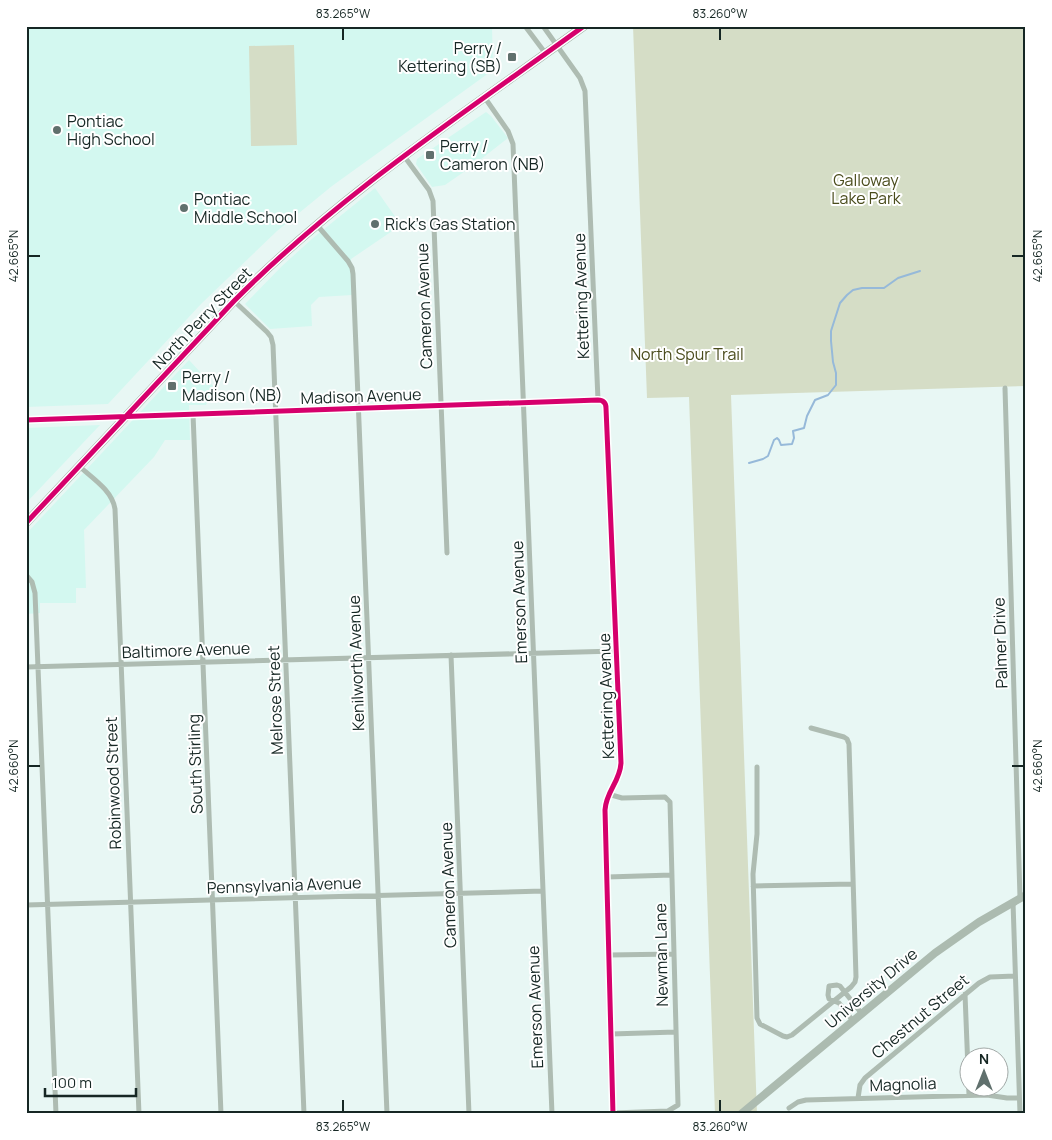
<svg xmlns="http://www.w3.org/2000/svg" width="1052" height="1140" font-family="Manrope,sans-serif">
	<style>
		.built { fill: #d3f8f0 }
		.green { fill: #d5ddc6 }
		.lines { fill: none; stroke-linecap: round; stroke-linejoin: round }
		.stream { stroke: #96b9d9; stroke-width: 2 }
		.minor { stroke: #aebcb2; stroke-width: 5 }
		.secondary { stroke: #acbbb0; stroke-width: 8 }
		.primary { stroke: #a2b3a8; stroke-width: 9 }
		.cycleway-casing { stroke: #fff; stroke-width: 8 }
		.cycleway { stroke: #d6006c; stroke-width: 5 }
		.ticks { fill: none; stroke: #162724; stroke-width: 2 }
		.poi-dot { fill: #60706d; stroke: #fff; stroke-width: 2 }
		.labels { text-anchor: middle; stroke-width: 4; stroke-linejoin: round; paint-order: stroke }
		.poi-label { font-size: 16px; fill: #162724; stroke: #fff; text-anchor: start }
		.park-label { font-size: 16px; fill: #4a4c1c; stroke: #fff }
		.street-label { font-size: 16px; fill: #162724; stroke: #fff }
		.neatline { fill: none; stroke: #162724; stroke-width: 2 }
		.ticks-label { font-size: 12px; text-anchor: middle; fill: #162724 }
	</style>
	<rect width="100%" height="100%" fill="#e8f7f4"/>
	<path class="built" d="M 26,26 L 492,26 L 493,70 L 332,186 L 277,231 L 201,304 L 108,404 L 26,407 Z
		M 486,112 L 491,116 L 508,138 L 471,167 L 445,185 L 432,187 L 416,164 L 417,159 Z
		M 375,188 L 401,225 L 351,259 L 352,295 L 319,297 L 311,305 L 312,326 L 270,329 L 245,304 L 282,266 L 313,238 Z
		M 189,360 L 215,388 L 206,405 L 189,405 L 190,440 L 165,440 L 154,457 L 84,530 L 86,588 L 76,588 L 76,603 L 40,603 L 40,613 L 26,614 L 26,534 Z
		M 100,425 L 26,503 L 26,428 Z"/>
	<path class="green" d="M 633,26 L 1023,26 L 1026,31 L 1026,386 L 731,395 L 757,1114 L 715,1114 L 689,397 L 647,398 Z
		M 294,45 L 297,145 L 251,146 L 249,46 Z"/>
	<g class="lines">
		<path class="stream" d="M 749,463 L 763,459 L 768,456 L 774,440 L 777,438 L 779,440 L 781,445 L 792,444 L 794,438 L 793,431 L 804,428 L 807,416 L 815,400 L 828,395 L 836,385 L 836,373 L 833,362 L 831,341 L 831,331 L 840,303 L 847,295 L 853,290 L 862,288 L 884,288 L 898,278 L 920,271"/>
		<path class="minor" d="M 525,26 L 546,54
			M 543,26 L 580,78 L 585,91 L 598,400
			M 485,98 L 508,131 L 513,144 L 552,1114
			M 404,156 L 429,190 L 433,201 L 447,553
			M 316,224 L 348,261 L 352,268 L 353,274 L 387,1114
			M 234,301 L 267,332 L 271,337 L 273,345 L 304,1114
			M 1005,388 L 1020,898
			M 193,414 L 221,1114
			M 26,420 L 598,400 C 603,400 606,403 606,408 L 621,763 C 620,782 606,791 605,810 L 613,1114
			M 79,466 C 92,478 112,490 115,509 L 139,1114
			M 26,575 L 32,582 L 35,593 L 56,1114
			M 451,655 L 469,1114
			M 26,667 L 616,651
			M 757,767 L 757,834 L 753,874 L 757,1018 L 760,1024 L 783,1036 L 787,1037 L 792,1035 L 851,987 L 855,982 L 856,977 L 849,744 L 847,739 L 844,737 L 811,728
			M 608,794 L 622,798 L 665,797 L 670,802 L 678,1105 L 668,1111 L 613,1113
			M 607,877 L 672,875
			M 753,886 L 853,884
			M 1013,902 L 1020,1114
			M 26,905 L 543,891
			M 609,955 L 674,954
			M 965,994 L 969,1095
			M 853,1021 L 839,1003 L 829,999 L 828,995 L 829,986 L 837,985 L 840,986 L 862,1014
			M 611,1034 L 676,1032
			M 858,1098 L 860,1085 L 865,1078 L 979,983 L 990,977 L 1015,976
			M 789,1108 L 798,1102 L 806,1100 L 987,1095 L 1007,1098 L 1019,1098"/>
		<path class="secondary" d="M 741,1114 L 935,953 L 979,922 L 1026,895"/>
		<path class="primary" d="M 26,523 L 234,301 C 339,195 464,113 584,26"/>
		<defs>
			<path id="cycleway" d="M 26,420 L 598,400 C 603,400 606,403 606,408 L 621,763 C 620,782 606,791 605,810 L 613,1114
				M 26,523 L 234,301 C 339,195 464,113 584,26"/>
		</defs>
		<use href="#cycleway" class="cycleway-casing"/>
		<use href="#cycleway" class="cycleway"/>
	</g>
	<path class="ticks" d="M 343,28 L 343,40M 720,28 L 720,40M 28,256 L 40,256M 1012,256 L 1024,256M 28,766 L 40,766M 1012,766 L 1024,766M 343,1100 L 343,1112M 720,1100 L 720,1112"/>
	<g class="poi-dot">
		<rect x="507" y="52" width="10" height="10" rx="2.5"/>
		<circle cx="57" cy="130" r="5"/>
		<rect x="425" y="150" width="10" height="10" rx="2.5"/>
		<circle cx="184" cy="208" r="5"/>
		<circle cx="375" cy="224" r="5"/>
		<rect x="167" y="381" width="10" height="10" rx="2.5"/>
	</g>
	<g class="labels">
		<g class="poi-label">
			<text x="502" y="54" text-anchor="end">Perry /<tspan x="502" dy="18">Kettering (SB)</tspan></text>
			<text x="67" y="127">Pontiac<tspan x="67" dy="18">High School</tspan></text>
			<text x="440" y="152">Perry /<tspan x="440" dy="18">Cameron (NB)</tspan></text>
			<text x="194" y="205">Pontiac<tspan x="194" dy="18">Middle School</tspan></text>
			<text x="385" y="230">Rick's Gas Station</text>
			<text x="182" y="383">Perry /<tspan x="182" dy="18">Madison (NB)</tspan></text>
		</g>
		<g class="park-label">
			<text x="866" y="186">Galloway<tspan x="866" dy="18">Lake Park</tspan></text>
			<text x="687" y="360">North Spur Trail</text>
		</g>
		<g class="street-label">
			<text transform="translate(581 296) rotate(-92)" y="6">Kettering Avenue</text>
			<text transform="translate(424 306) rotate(-92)" y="6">Cameron Avenue</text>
			<text transform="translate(202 318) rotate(-46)" y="6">North Perry Street</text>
			<text transform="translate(361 396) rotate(-2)" y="6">Madison Avenue</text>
			<text transform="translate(519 602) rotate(-92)" y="6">Emerson Avenue</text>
			<text transform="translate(1000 643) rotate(-92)" y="6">Palmer Drive</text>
			<text transform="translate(186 650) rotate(-2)" y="6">Baltimore Avenue</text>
			<text transform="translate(356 663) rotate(-92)" y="6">Kenilworth Avenue</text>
			<text transform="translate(606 696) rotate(-92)" y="6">Kettering Avenue</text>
			<text transform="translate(275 700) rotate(-92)" y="6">Melrose Street</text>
			<text transform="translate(195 764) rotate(-92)" y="6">South Stirling</text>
			<text transform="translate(113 783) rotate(-92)" y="6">Robinwood Street</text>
			<text transform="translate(284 885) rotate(-2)" y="6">Pennsylvania Avenue</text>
			<text transform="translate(448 885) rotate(-92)" y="6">Cameron Avenue</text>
			<text transform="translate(661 955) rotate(-91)" y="6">Newman Lane</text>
			<text transform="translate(871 988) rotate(-40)" y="6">University Drive</text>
			<text transform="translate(535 1007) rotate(-92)" y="6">Emerson Avenue</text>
			<text transform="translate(920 1016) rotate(-40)" y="6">Chestnut Street</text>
			<text transform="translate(903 1084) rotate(-2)" y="6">Magnolia</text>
		</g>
	</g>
	<rect width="1052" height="1140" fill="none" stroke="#ffffff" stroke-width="55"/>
	<g transform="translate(984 1072)"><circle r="24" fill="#ffffff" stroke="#a2a9a7"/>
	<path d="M0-4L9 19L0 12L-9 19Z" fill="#60706d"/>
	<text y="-8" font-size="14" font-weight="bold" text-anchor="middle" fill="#162724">N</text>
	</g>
	<path d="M45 1088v8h91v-8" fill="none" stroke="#162724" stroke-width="2.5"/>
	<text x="52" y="1088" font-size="15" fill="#162724" stroke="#ffffff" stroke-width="4" paint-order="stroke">100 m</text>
	<rect x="28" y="28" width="996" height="1084" class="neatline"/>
	<g class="ticks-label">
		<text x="343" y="18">83.265°W</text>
		<text x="720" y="18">83.260°W</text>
		<text transform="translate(14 256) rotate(-90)" y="4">42.665°N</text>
		<text transform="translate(1038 256) rotate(-90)" y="4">42.665°N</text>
		<text transform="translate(14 766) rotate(-90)" y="4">42.660°N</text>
		<text transform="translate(1038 766) rotate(-90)" y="4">42.660°N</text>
		<text x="343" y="1131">83.265°W</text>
		<text x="720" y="1131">83.260°W</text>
	</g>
</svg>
